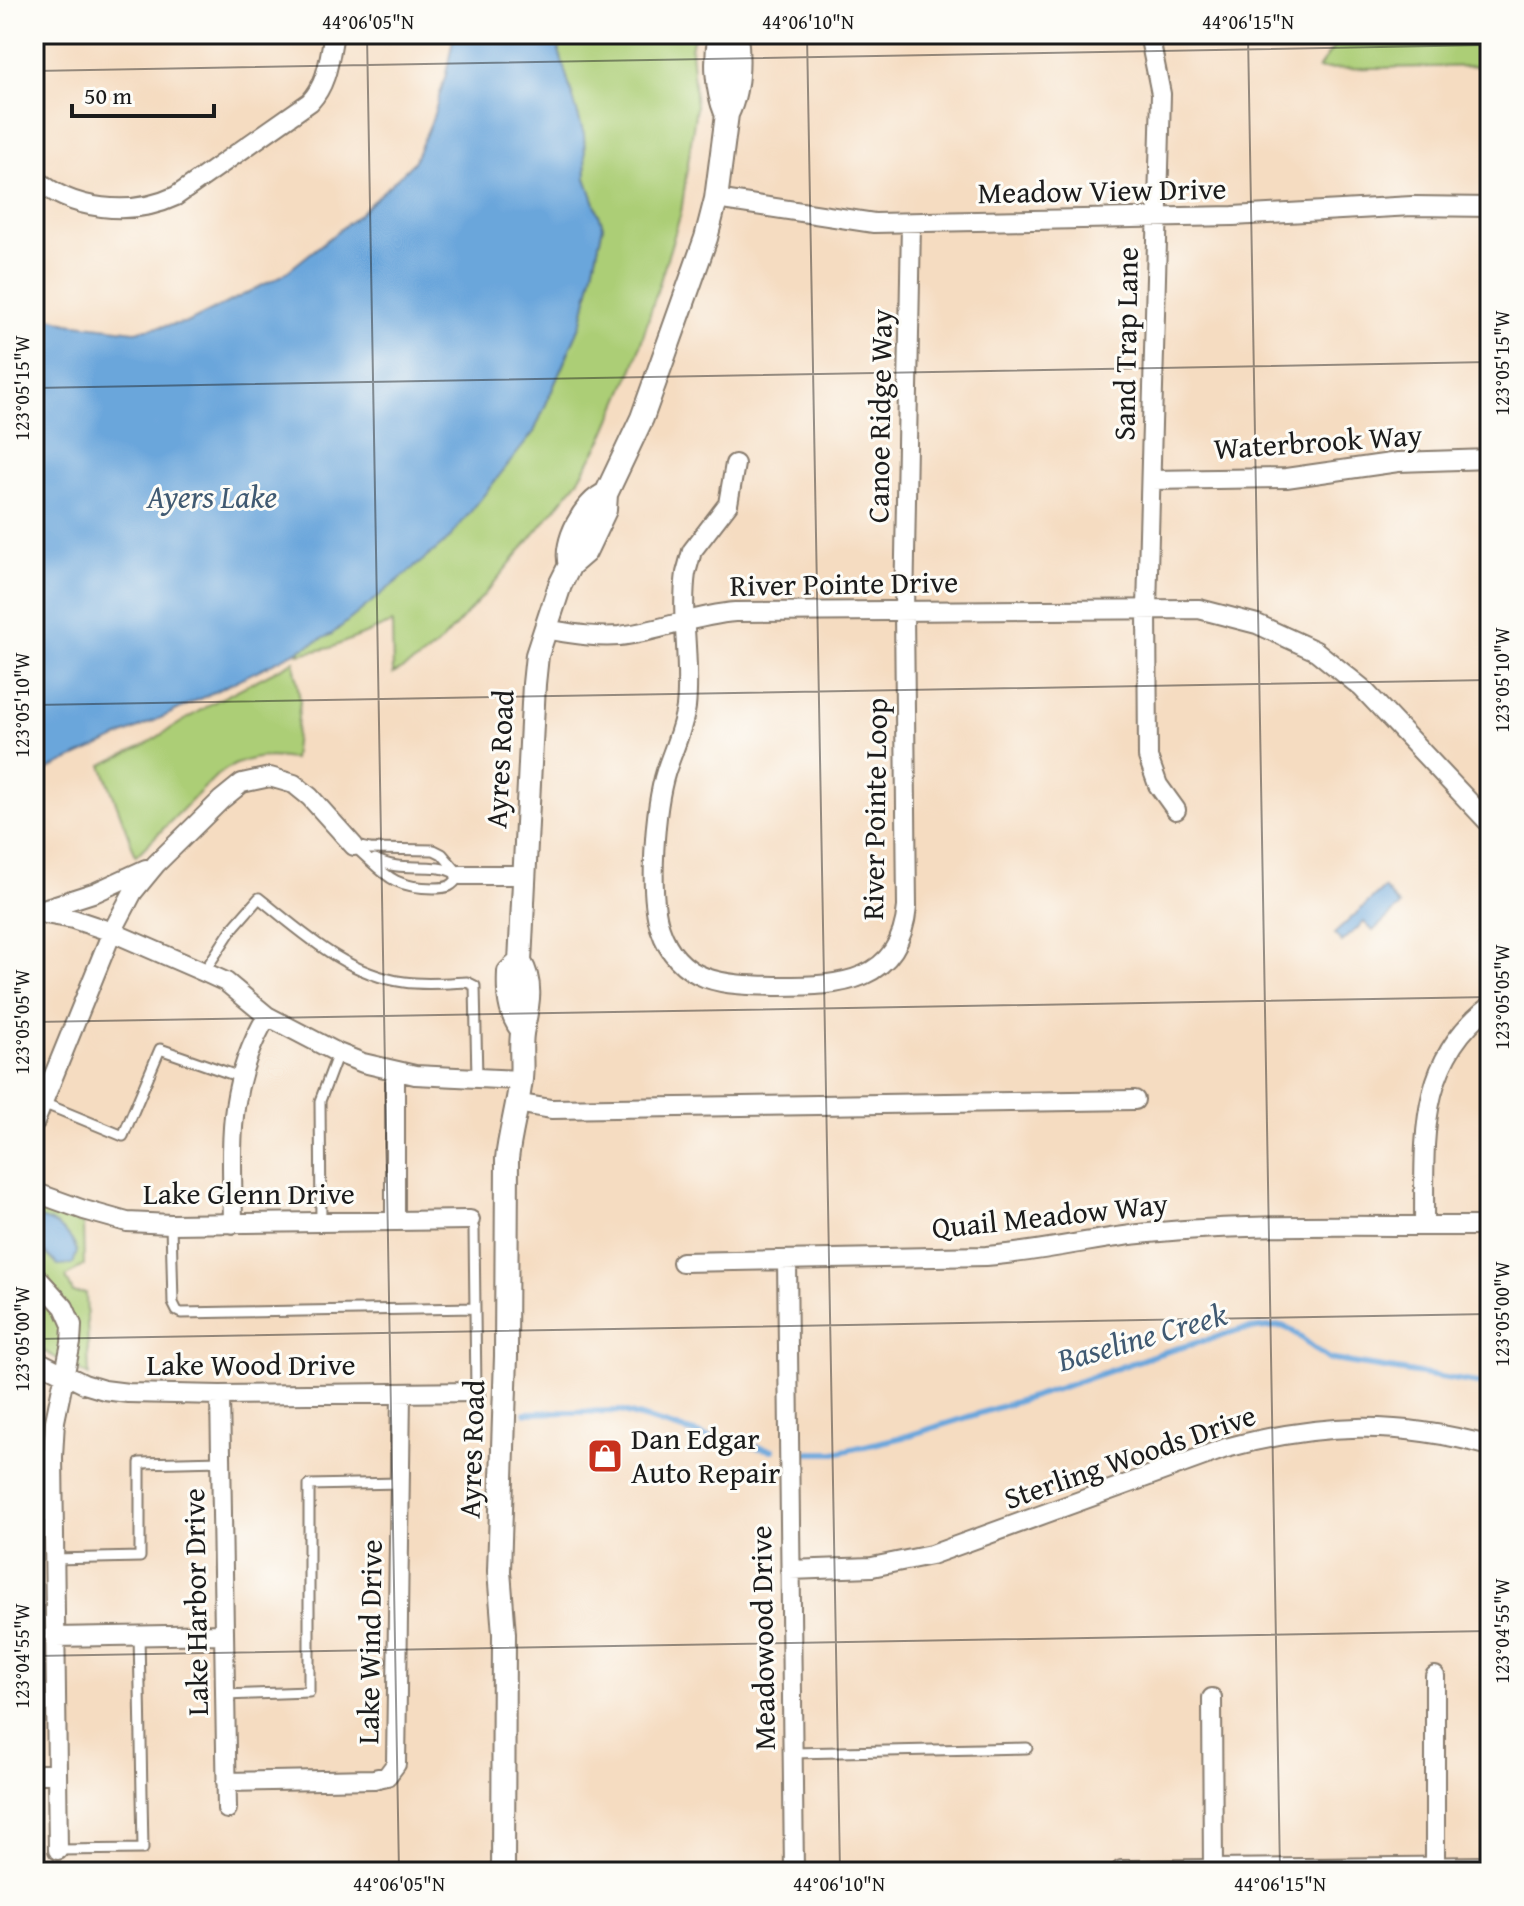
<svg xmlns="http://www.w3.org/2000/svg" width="1524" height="1906" font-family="'Gentium Book Plus',serif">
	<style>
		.green { fill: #acce76; stroke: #647549; stroke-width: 2 }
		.water { fill: #6ba6db; stroke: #44617c; stroke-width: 2 }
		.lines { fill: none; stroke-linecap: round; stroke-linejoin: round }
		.stream { stroke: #6ba6db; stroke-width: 6 }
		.service-casing { stroke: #887c6e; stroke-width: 13 }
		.minor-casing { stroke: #887c6e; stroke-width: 22 }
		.tertiary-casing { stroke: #887c6e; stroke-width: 26 }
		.service { stroke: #fff; stroke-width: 9 }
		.minor { stroke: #fff; stroke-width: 18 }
		.tertiary { stroke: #fff; stroke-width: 22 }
		.ticks { fill: none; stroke: #1c1c1c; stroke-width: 2; stroke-opacity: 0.45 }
		.labels { text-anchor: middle; stroke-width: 6; stroke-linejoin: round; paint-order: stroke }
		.street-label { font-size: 30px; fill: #1c1c1c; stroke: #fdfcf7 }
		.poi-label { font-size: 30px; fill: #1c1c1c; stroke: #fdfcf7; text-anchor: start }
		.water-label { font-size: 32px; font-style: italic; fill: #405a72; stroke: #fdfcf7 }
		.neatline { fill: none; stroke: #1c1c1c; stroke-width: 3 }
		.ticks-label { font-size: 20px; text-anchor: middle; fill: #1c1c1c }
	</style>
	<rect width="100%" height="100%" fill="#fdfcf7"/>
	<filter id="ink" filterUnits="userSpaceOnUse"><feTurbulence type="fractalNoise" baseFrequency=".0125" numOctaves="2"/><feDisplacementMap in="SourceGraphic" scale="16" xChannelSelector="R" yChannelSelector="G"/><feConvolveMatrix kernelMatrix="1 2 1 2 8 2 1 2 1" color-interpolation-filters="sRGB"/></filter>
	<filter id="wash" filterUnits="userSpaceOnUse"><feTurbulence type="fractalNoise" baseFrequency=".006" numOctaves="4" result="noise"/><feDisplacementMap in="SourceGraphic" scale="32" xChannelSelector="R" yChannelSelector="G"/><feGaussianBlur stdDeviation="1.8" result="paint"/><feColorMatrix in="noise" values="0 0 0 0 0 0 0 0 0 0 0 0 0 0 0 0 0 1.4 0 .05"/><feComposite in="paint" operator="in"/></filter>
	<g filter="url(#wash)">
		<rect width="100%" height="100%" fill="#f5dcc1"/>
		<path class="green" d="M 557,34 L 694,34 L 691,50 L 696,107 L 681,213 L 634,366 L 603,438 L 578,481 L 484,595 L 439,644 L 420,659 L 393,674 L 392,623 L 330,648 L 298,654 L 302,648 L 332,634 L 534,432 L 582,321 L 603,226 L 586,178 L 584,135 L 557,44 Z
			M 1343,34 L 1490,34 L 1490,66 L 1318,69 Z
			M 294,661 L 300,701 L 293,759 C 263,755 243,757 217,775 L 136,856 L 102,765 L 143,746 L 212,703 Z
			M 34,1206 L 83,1224 L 84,1265 L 66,1277 L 73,1293 L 86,1293 L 89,1376 L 34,1346 Z"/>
		<path class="water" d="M 454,34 L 557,34 L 557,44 L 584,135 L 586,178 L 603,226 L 582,321 L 534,432 L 448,540 L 332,634 L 167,715 L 34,776 L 34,313 L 68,323 L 135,331 L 189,322 L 283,275 L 357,216 L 414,162 L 432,120 L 446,74 Z
			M 1384,888 L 1400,906 L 1373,931 L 1364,922 L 1342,942 L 1334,934 Z
			M 37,1218 C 54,1219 73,1236 77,1252 L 73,1264 L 58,1265 L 34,1243 L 34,1220 Z"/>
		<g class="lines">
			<path class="stream" d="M 525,1413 L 620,1411 L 721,1441 L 773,1450
				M 805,1453 L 835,1453 L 907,1436 L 1060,1388 L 1158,1354 L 1241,1330 L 1267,1327 L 1282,1326 L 1291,1330 L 1328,1359 L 1490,1385"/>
		</g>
	</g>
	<g filter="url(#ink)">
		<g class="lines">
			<defs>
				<path id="service" d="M 354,846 C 385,873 391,888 434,888 C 448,888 452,887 460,875
					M 355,846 L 370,849 L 434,850 L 442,854 L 460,875
					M 375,859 C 401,874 432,860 457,874
					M 204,972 L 232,929 L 259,898 C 303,933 346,974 404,982 C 424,985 446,983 467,982 L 475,986 L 477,1078
					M 43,1103 L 123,1136 L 160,1049 L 240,1077
					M 470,1220 L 474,1229 L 476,1392
					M 321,1222 L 320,1101 L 338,1053
					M 171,1224 L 173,1303 L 177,1311 L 181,1313 L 475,1308
					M 54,1559 L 140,1557 L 140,1463 L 221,1461
					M 225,1695 L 309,1692 L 309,1485 L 400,1483
					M 793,1753 L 1027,1748
					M 58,1850 L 143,1849 L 139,1634"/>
				<path id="minor" d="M 1149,34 L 1161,94 L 1147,608 L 1148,757 L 1158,785 L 1176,810
					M 34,177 C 70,211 132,217 176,196 L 310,102 C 328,83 329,58 334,34
					M 716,199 L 874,223 L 1233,216 L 1412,206 L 1490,207
					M 735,464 L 728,504 L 692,551 L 686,573 C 680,617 691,662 686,707 C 683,729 673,750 666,771 C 655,806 648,892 660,928 C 679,986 728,985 780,986 C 840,986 900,983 907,907 L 904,611 L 911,223
					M 1151,480 L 1286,478 L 1398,462 L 1490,459
					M 544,629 C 569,633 593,638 619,636 C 658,632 695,615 735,612 L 1199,609 L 1257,624 L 1316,651 L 1362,688 L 1490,824
					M 460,875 L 523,875
					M 40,910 L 96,892 L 146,869
					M 34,912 L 73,919 L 112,932 L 204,972 L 226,982 L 267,1016 L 338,1053 L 363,1063 L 415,1075 L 521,1080
					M 395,1071 L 395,1221
					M 516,1103 L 551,1109 L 1135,1100
					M 34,1124 L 112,932 L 133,892 L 156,864 L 221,800 L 242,783 L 270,777 L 294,784 L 310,797 L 354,846
					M 34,1192 L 84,1210 L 127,1222 L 171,1224 L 470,1220
					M 233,1224 C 232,1144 225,1088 267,1016
					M 1424,1225 C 1425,1142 1416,1062 1490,1006
					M 787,1260 L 794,1872
					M 682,1262 L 986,1256 C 1041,1252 1095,1238 1149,1233 C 1262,1222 1377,1227 1490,1226
					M 34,1274 L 64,1307 L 72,1325 L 71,1343 L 55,1421 L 53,1457 L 58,1850
					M 34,1359 L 84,1384 L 104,1390 L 128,1393 L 220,1395 L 476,1392
					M 220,1395 L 227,1809
					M 790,1570 L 872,1567 L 931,1555 L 1226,1448 C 1320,1423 1396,1420 1490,1446
					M 55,1637 L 224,1634
					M 1435,1676 L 1435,1868
					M 1212,1698 L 1213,1871
					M 34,1774 L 57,1774
					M 226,1782 L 374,1779 L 387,1776 L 396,1764 L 401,1393"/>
				<path id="tertiary" d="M 720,34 C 715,59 716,89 726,113
					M 570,565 C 563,543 585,502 606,494
					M 520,962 L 509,972 C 508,993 509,1013 522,1030
					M 503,1872 L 504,1634 L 499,1571 L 506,1356 L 507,1159 C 510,1132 518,1106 521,1079 C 523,1062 519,1044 523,1028 C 528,1005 533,983 520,962 L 534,684 L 537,655 L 560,585 L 570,565 L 585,552 L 605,510 L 606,494 L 642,418 L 706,238 L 716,199 L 727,114 C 739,90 739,61 736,34
					M 1122,1872 L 1490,1868"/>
			</defs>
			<use href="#service" class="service-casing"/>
			<use href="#minor" class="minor-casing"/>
			<use href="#tertiary" class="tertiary-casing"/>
			<use href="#service" class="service"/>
			<use href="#minor" class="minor"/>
			<use href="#tertiary" class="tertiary"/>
		</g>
	</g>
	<path class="ticks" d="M 367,34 L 399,1872M 807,34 L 840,1872M 1248,34 L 1280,1872M 34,71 L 1490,45M 34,388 L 1490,362M 34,705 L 1490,680M 34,1022 L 1490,997M 34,1339 L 1490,1314M 34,1656 L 1490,1631"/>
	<defs>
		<symbol id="shop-square" viewBox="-11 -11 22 22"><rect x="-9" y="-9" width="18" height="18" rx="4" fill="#c8321e" stroke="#fdfcf7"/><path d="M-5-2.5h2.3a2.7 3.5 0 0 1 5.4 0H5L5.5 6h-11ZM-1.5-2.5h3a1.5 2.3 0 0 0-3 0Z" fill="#fff"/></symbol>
	</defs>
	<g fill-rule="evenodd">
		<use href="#shop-square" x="585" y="1436" width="40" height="40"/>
	</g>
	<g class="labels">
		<g class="street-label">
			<text transform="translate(1102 191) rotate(-1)" y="10">Meadow View Drive</text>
			<text transform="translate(1126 344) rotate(-89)" y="10">Sand Trap Lane</text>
			<text transform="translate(880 416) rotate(-89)" y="10">Canoe Ridge Way</text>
			<text transform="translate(1318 442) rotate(-4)" y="10">Waterbrook Way</text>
			<text transform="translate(844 584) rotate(-1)" y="10">River Pointe Drive</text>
			<text transform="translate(500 759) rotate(-87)" y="10">Ayres Road</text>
			<text transform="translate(875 809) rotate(-89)" y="10">River Pointe Loop</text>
			<text x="249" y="1204">Lake Glenn Drive</text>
			<text transform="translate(1050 1216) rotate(-6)" y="10">Quail Meadow Way</text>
			<text x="251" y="1375">Lake Wood Drive</text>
			<text transform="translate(472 1449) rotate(-88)" y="10">Ayres Road</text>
			<text transform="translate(1130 1457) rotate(-19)" y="10">Sterling Woods Drive</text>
			<text transform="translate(196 1602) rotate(-91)" y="10">Lake Harbor Drive</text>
			<text transform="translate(763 1638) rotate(-91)" y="10">Meadowood Drive</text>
			<text transform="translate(370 1642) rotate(-89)" y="10">Lake Wind Drive</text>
		</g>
		<g class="poi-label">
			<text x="631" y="1449">Dan Edgar<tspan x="631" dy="34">Auto Repair</tspan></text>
		</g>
		<g class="water-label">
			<text x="212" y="508">Ayers Lake</text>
			<text transform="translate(1142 1337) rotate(-16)" y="11">Baseline Creek</text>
		</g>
	</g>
	<rect width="1524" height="1906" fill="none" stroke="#fdfcf7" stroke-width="88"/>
	<path d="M72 104v12h142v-12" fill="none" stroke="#1c1c1c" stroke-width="4"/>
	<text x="84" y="104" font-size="24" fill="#1c1c1c" stroke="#fdfcf7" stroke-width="6" paint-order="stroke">50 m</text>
	<rect x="44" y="44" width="1436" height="1818" class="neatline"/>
	<g class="ticks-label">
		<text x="368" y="29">44°06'05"N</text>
		<text x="808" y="29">44°06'10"N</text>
		<text x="1248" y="29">44°06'15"N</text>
		<text transform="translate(1502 363) rotate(-90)" y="7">123°05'15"W</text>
		<text transform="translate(22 388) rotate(-90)" y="7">123°05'15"W</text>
		<text transform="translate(1502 680) rotate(-90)" y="7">123°05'10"W</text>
		<text transform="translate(22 705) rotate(-90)" y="7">123°05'10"W</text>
		<text transform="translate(1502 997) rotate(-90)" y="7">123°05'05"W</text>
		<text transform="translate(22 1022) rotate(-90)" y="7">123°05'05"W</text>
		<text transform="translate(1502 1314) rotate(-90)" y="7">123°05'00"W</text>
		<text transform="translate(22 1339) rotate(-90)" y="7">123°05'00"W</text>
		<text transform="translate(1502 1631) rotate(-90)" y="7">123°04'55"W</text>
		<text transform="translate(22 1656) rotate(-90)" y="7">123°04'55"W</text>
		<text x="399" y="1891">44°06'05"N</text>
		<text x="839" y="1891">44°06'10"N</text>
		<text x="1280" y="1891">44°06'15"N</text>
	</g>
</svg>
